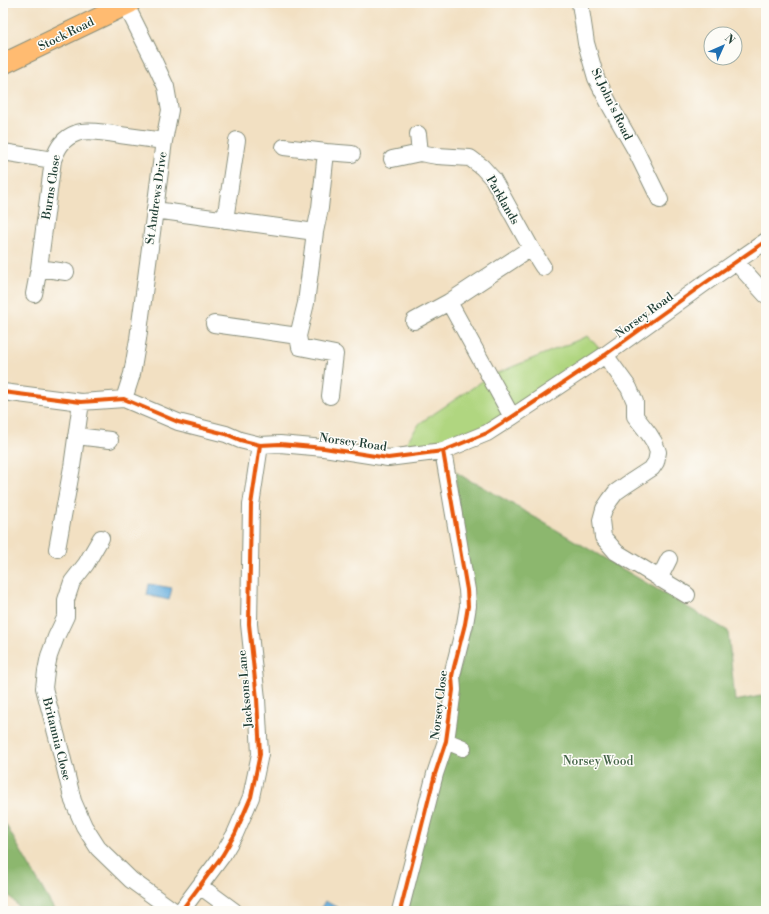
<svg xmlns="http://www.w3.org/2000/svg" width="769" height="914" font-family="'Libre Bodoni',serif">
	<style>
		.green { fill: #b0d680; stroke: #688a5a }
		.forest { fill: #8cb76e; stroke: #567a51 }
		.water { fill: #66addd; stroke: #427588 }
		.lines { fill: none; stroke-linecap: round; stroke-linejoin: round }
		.minor-casing { stroke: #888e7b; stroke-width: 18 }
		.major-casing { stroke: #888e7b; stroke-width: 22 }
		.minor { stroke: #fff; stroke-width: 16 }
		.major { stroke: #ffbb71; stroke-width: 20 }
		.cycleway-casing { stroke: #fdfcf7; stroke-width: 6 }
		.cycleway { stroke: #e8590c; stroke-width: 4 }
		.labels { text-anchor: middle; stroke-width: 3; stroke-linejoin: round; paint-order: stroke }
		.street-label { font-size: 12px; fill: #1f3d34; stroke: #fdfcf7 }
		.park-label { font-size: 12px; fill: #436347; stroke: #fdfcf7 }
	</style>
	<rect width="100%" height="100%" fill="#fdfcf7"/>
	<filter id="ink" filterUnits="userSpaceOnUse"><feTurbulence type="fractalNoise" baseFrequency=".025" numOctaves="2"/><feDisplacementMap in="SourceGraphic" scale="8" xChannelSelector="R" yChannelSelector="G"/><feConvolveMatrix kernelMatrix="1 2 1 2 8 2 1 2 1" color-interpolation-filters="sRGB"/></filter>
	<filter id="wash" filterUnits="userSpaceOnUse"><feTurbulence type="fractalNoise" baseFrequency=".012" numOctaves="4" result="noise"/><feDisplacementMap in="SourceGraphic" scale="16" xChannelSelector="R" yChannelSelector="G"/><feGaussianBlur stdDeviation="0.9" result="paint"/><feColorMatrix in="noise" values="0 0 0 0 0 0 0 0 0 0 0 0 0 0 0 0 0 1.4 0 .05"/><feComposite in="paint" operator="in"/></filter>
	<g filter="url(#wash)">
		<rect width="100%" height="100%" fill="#f2e0c2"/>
		<path class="green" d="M 588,336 L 605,355 L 487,433 L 395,458 L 420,423 L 490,376 Z"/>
		<path class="forest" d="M 456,472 L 470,481 L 480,485 L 728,631 L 735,701 L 766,695 L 766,911 L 406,911 L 457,679 L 470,626 L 456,482 Z
			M 3,821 L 6,825 L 55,911 L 22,911 L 3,888 Z"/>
		<path class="water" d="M 149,584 L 172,588 L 169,600 L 147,595 Z
			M 325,901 L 344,911 L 319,911 Z"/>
	</g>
	<g filter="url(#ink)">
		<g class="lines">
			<defs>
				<path id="minor" d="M 580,3 L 586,43 L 596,78 L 612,109 L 636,151 L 660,200
					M 418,134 L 420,153 L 437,156 L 470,158 L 482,167 L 493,179 L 531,248 L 543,267
					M 284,147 L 326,152 L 320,208 L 315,232 L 306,303 L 298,336 L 300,347 L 335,354 L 330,396
					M 3,152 L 53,160
					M 326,152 L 352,154
					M 392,159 L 420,153
					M 155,210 L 315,232
					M 225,220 L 237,140
					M 736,262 L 766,295
					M 66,272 L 39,268 L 53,160 C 58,147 63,138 77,133 C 87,129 109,133 120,135 C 135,137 150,139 164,141
					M 34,294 L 39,268
					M 414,321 L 449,302
					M 214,324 L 298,336
					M 605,355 L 629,388 L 635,402 L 635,416 L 649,434 L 654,442 L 658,452 L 656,462 L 652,468 L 626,485 L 616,492 L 610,500 L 604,509 L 601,520 L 603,537 L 616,552 L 687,595
					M 3,392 L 81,402 L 124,399 L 178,422 L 226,434 L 240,440 L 260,445 L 280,444 L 324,448 L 388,458 L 443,451 L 487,433 L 512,417 L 605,355 L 705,283 L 766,241
					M 124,399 L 132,374 L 138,339 L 164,141 L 170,110 L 166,87 L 153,59 L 125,3
					M 512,417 L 449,302 L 531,248
					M 76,436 L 110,440
					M 101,538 L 86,564 L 72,582 L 66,600 L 66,616 L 56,637 L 49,656 L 46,671 L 44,688 L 61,752 L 73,801 L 84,826 L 98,848 L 131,880 L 174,911
					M 57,549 L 72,467 L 81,402
					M 659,579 L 669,559
					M 446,741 L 463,748
					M 200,886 L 234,911
					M 181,911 L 222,856 L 235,834 L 251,797 L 260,754 L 257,699 L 249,624 L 251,505 L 260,445
					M 400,911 L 435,774 L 446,741 L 453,690 L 452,676 L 454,667 L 465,624 L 468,606 L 467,590 L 443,451"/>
				<path id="major" d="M 3,64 L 130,3"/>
			</defs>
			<use href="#minor" class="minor-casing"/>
			<use href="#major" class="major-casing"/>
			<use href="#minor" class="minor"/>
			<use href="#major" class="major"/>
			<defs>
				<path id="cycleway" d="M 3,392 L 81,402 L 124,399 L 178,422 L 226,434 L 240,440 L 260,445 L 280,444 L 324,448 L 388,458 L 443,451 L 487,433 L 512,417 L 605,355 L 705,283 L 766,241
					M 181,911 L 222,856 L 235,834 L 251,797 L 260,754 L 257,699 L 249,624 L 251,505 L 260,445
					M 400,911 L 435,774 L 446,741 L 453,690 L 452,676 L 454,667 L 465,624 L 468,606 L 467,590 L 443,451"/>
			</defs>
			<use href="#cycleway" class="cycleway-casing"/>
			<use href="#cycleway" class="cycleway"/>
		</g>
	</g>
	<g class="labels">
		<g class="street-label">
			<text transform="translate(66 34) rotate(-26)" y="4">Stock Road</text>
			<text transform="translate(612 104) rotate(64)" y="4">St John's Road</text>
			<text transform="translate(51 187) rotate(-81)" y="4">Burns Close</text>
			<text transform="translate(156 198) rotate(-82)" y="4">St Andrews Drive</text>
			<text transform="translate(503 200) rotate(60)" y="4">Parklands</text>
			<text transform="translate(644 315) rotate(-36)" y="4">Norsey Road</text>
			<text transform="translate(353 442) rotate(8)" y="4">Norsey Road</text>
			<text transform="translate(245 689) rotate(-95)" y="4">Jacksons Lane</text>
			<text transform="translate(439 705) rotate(-83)" y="4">Norsey Close</text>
			<text transform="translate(57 739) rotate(76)" y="4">Britannia Close</text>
		</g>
		<g class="park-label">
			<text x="598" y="765">Norsey Wood</text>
		</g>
	</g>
	<rect width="769" height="914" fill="none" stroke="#fdfcf7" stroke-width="16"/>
	<g transform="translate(723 46) rotate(45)"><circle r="19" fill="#fdfcf7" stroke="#a4b0a9"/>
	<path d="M0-3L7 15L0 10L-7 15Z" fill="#1f6fb2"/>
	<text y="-6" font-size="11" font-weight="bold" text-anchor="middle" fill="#1f3d34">N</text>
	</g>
</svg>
